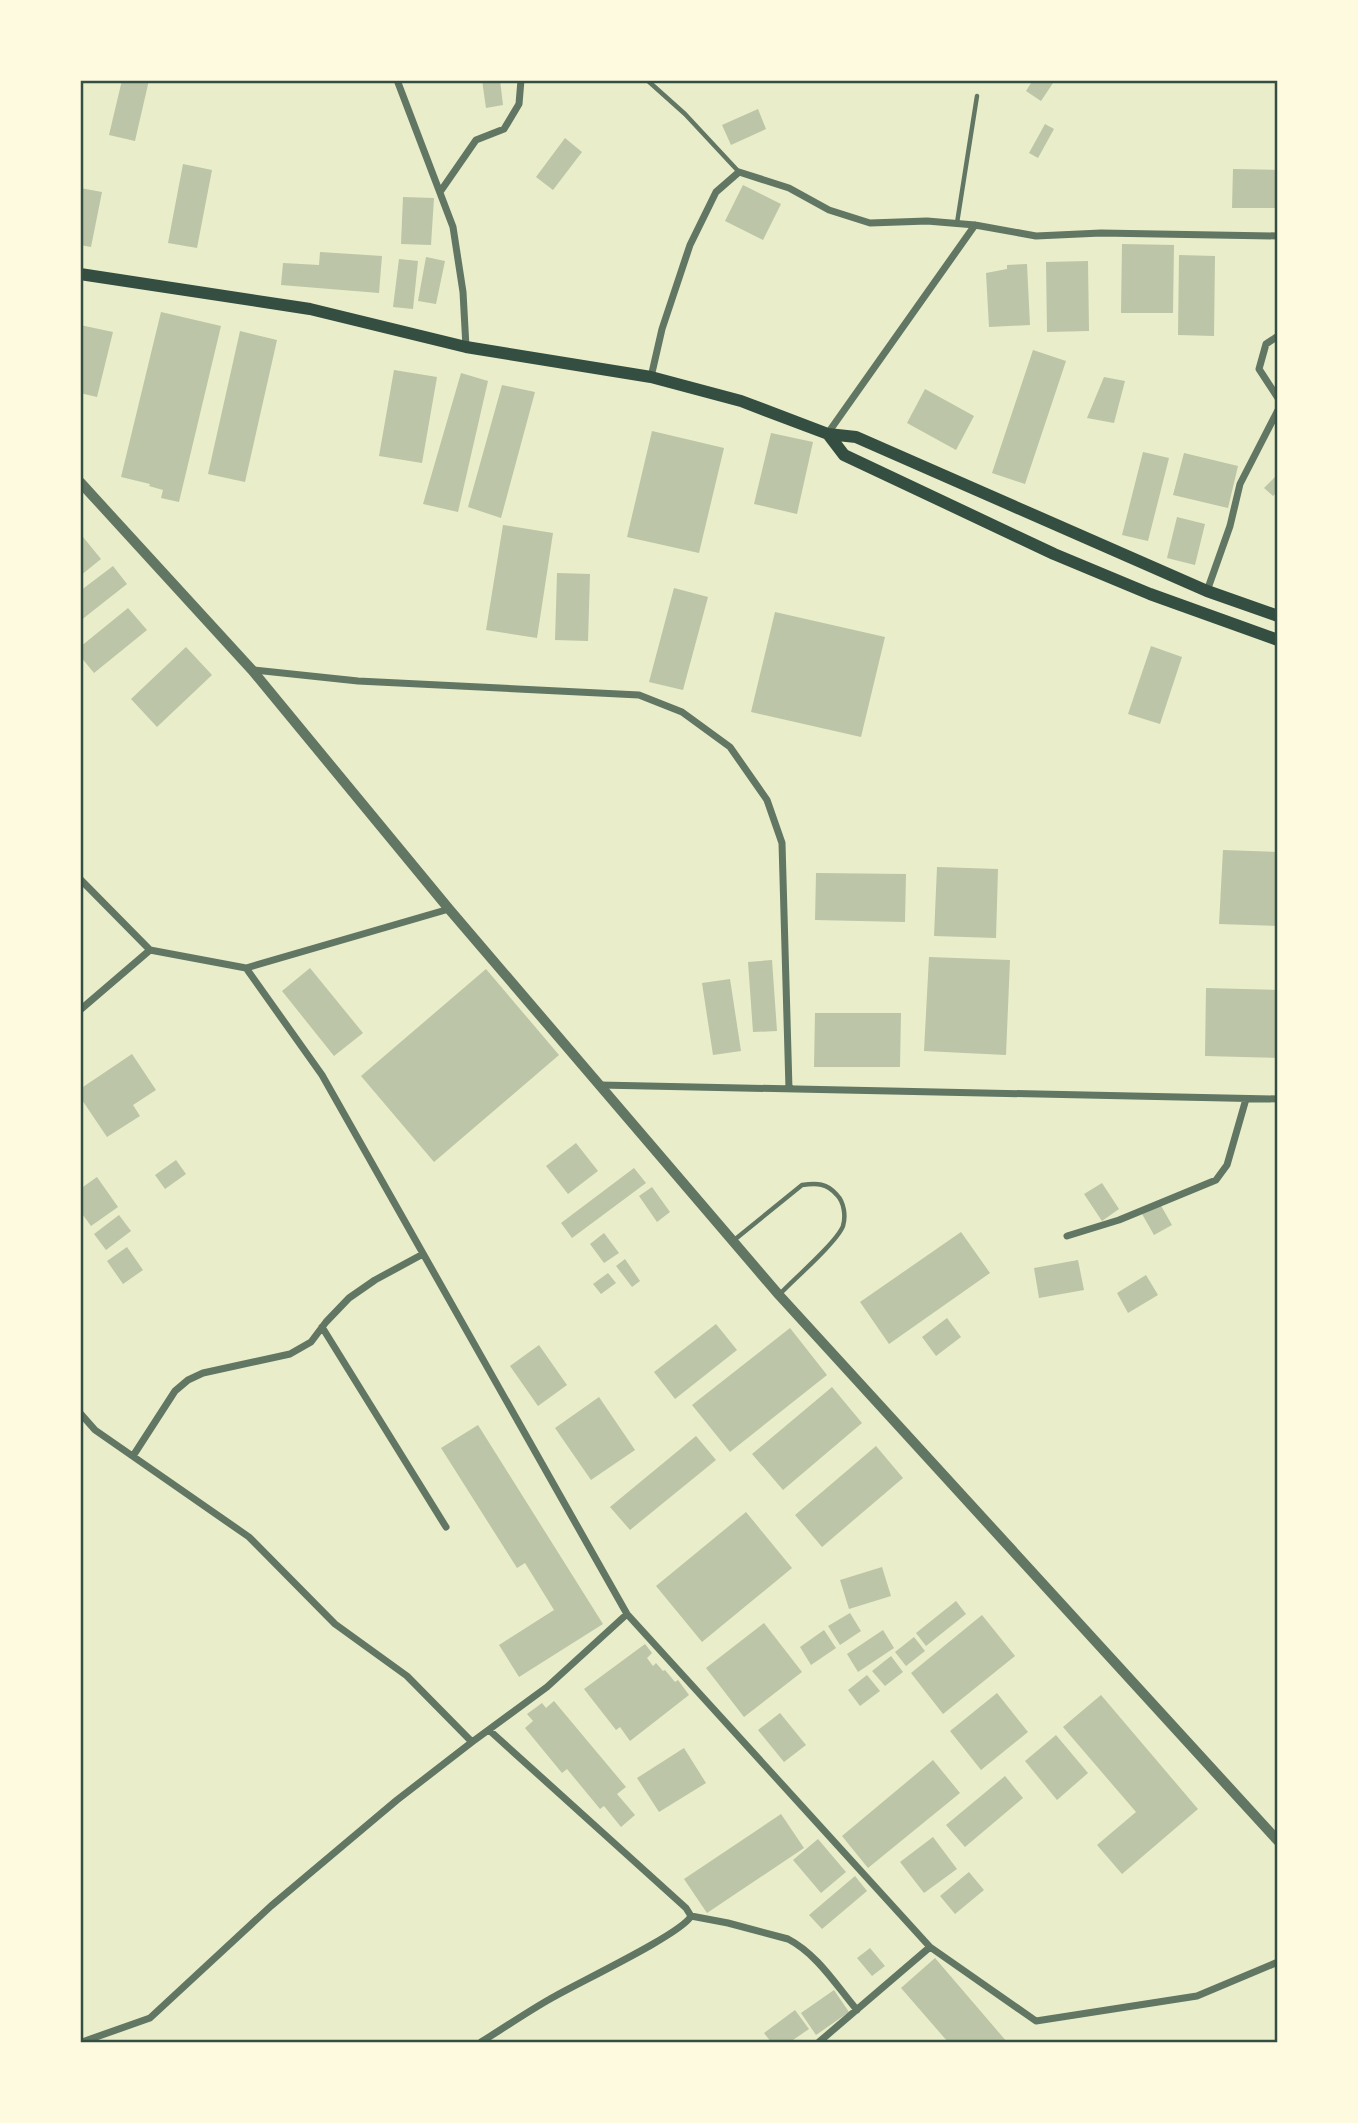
<svg xmlns="http://www.w3.org/2000/svg" width="1358" height="2123" font-family="'Work Sans',sans-serif">
	<style>
		.building { fill: #bcc5a7 }
		.lines { fill: none; stroke-linecap: round; stroke-linejoin: round }
		.service { stroke: #617663; stroke-width: 4.5 }
		.minor { stroke: #617663; stroke-width: 7 }
		.tertiary { stroke: #617663; stroke-width: 10 }
		.secondary { stroke: #344e41; stroke-width: 12 }
		.neatline { fill: none; stroke: #344e41; stroke-width: 2.5 }
	</style>
	<rect width="100%" height="100%" fill="#e9edc9"/>
	<path class="building" d="M 122,80 L 149,80 L 135,141 L 109,135 Z
		M 482,80 L 500,80 L 503,105 L 486,108 Z
		M 1033,80 L 1055,80 L 1041,101 L 1026,91 Z
		M 758,109 L 766,129 L 731,145 L 722,125 Z
		M 1045,124 L 1054,129 L 1038,158 L 1029,153 Z
		M 565,138 L 582,152 L 553,190 L 536,177 Z
		M 183,164 L 212,170 L 197,248 L 168,243 Z
		M 1233,169 L 1278,170 L 1278,208 L 1232,208 Z
		M 743,185 L 781,204 L 763,240 L 725,221 Z
		M 80,188 L 102,192 L 91,247 L 80,245 Z
		M 403,197 L 434,198 L 431,245 L 401,244 Z
		M 1122,244 L 1174,245 L 1173,313 L 1121,313 Z
		M 320,252 L 382,256 L 379,293 L 281,285 L 283,263 L 319,265 Z
		M 1179,255 L 1215,256 L 1214,336 L 1178,335 Z
		M 426,257 L 445,261 L 436,304 L 418,301 Z
		M 399,259 L 418,261 L 413,309 L 393,307 Z
		M 1088,261 L 1089,331 L 1047,332 L 1046,262 Z
		M 1027,264 L 1030,325 L 989,327 L 986,273 L 1007,269 L 1007,265 Z
		M 161,312 L 221,326 L 179,502 L 161,498 L 163,490 L 149,486 L 150,484 L 121,477 Z
		M 80,325 L 113,332 L 97,397 L 80,393 Z
		M 240,331 L 277,340 L 245,482 L 208,474 Z
		M 1033,350 L 1066,361 L 1025,484 L 992,473 Z
		M 394,370 L 437,377 L 422,463 L 379,456 Z
		M 461,373 L 488,381 L 458,512 L 423,504 Z
		M 1104,377 L 1125,381 L 1114,423 L 1087,418 Z
		M 502,385 L 535,392 L 501,518 L 468,507 Z
		M 925,389 L 974,416 L 956,450 L 907,423 Z
		M 652,431 L 724,448 L 699,553 L 627,537 Z
		M 771,433 L 813,442 L 797,514 L 754,504 Z
		M 1143,452 L 1169,458 L 1148,541 L 1122,535 Z
		M 1184,453 L 1238,466 L 1228,508 L 1173,495 Z
		M 1278,474 L 1278,491 L 1273,496 L 1264,488 Z
		M 1177,517 L 1205,524 L 1195,565 L 1167,558 Z
		M 503,525 L 553,533 L 537,638 L 486,630 Z
		M 83,537 L 101,559 L 80,576 L 80,539 Z
		M 113,566 L 127,584 L 80,621 L 80,591 Z
		M 557,573 L 590,574 L 588,641 L 555,640 Z
		M 674,588 L 708,597 L 683,690 L 649,682 Z
		M 128,608 L 147,630 L 94,673 L 80,656 L 80,647 Z
		M 775,612 L 885,637 L 861,737 L 751,712 Z
		M 1151,646 L 1182,657 L 1160,724 L 1128,714 Z
		M 186,647 L 212,675 L 157,727 L 131,699 Z
		M 1223,850 L 1278,852 L 1278,926 L 1219,924 Z
		M 937,867 L 998,869 L 996,938 L 934,936 Z
		M 816,873 L 906,874 L 905,922 L 815,920 Z
		M 929,957 L 1010,960 L 1006,1055 L 924,1051 Z
		M 772,960 L 777,1031 L 753,1032 L 748,962 Z
		M 310,968 L 363,1033 L 334,1056 L 282,991 Z
		M 486,969 L 559,1055 L 434,1162 L 361,1076 Z
		M 730,979 L 741,1051 L 713,1055 L 702,983 Z
		M 1206,988 L 1278,990 L 1278,1058 L 1205,1056 Z
		M 815,1013 L 901,1013 L 900,1067 L 814,1067 Z
		M 132,1054 L 156,1090 L 133,1105 L 140,1116 L 107,1137 L 80,1097 L 80,1089 Z
		M 576,1143 L 598,1171 L 568,1194 L 546,1166 Z
		M 176,1160 L 186,1174 L 165,1189 L 155,1175 Z
		M 634,1168 L 646,1183 L 572,1238 L 561,1223 Z
		M 97,1177 L 118,1207 L 91,1226 L 80,1211 L 80,1189 Z
		M 1102,1183 L 1119,1209 L 1102,1221 L 1084,1194 Z
		M 652,1187 L 670,1212 L 657,1222 L 639,1196 Z
		M 1160,1204 L 1172,1225 L 1154,1235 L 1142,1214 Z
		M 119,1215 L 131,1231 L 106,1250 L 94,1234 Z
		M 961,1232 L 990,1273 L 889,1344 L 860,1302 Z
		M 604,1233 L 619,1253 L 604,1263 L 590,1244 Z
		M 127,1247 L 143,1270 L 123,1284 L 107,1261 Z
		M 625,1259 L 640,1281 L 632,1287 L 616,1266 Z
		M 1078,1260 L 1084,1290 L 1039,1298 L 1034,1268 Z
		M 608,1273 L 616,1283 L 601,1294 L 593,1284 Z
		M 1146,1275 L 1158,1295 L 1128,1313 L 1117,1293 Z
		M 947,1318 L 961,1337 L 936,1356 L 922,1337 Z
		M 716,1324 L 737,1350 L 675,1399 L 654,1372 Z
		M 790,1328 L 827,1375 L 730,1452 L 692,1405 Z
		M 539,1345 L 567,1385 L 538,1406 L 510,1366 Z
		M 832,1387 L 862,1423 L 783,1490 L 752,1454 Z
		M 599,1397 L 635,1450 L 591,1480 L 555,1428 Z
		M 478,1425 L 603,1624 L 519,1677 L 499,1645 L 554,1610 L 525,1563 L 517,1568 L 441,1448 Z
		M 696,1436 L 716,1460 L 630,1530 L 610,1507 Z
		M 876,1446 L 903,1478 L 822,1547 L 795,1515 Z
		M 746,1512 L 792,1568 L 702,1642 L 656,1586 Z
		M 882,1567 L 891,1596 L 849,1609 L 840,1580 Z
		M 956,1601 L 966,1614 L 926,1646 L 916,1633 Z
		M 850,1613 L 861,1631 L 840,1645 L 828,1626 Z
		M 982,1615 L 1015,1656 L 943,1714 L 911,1673 Z
		M 764,1623 L 802,1672 L 744,1717 L 706,1668 Z
		M 824,1630 L 836,1648 L 811,1665 L 800,1647 Z
		M 883,1630 L 894,1648 L 858,1672 L 847,1654 Z
		M 914,1637 L 925,1651 L 906,1666 L 895,1652 Z
		M 645,1644 L 652,1653 L 647,1658 L 653,1666 L 656,1663 L 663,1671 L 665,1670 L 675,1682 L 678,1680 L 689,1695 L 630,1741 L 620,1727 L 616,1730 L 584,1689 Z
		M 891,1656 L 903,1672 L 885,1686 L 872,1671 Z
		M 867,1675 L 880,1691 L 860,1706 L 848,1690 Z
		M 997,1693 L 1028,1732 L 981,1770 L 950,1731 Z
		M 1101,1695 L 1198,1809 L 1122,1874 L 1097,1845 L 1136,1812 L 1063,1727 Z
		M 554,1701 L 626,1787 L 617,1794 L 635,1815 L 621,1827 L 604,1806 L 600,1809 L 567,1769 L 562,1773 L 525,1728 L 533,1721 L 527,1714 L 542,1703 L 546,1708 Z
		M 780,1713 L 806,1745 L 784,1762 L 758,1730 Z
		M 1056,1735 L 1088,1773 L 1057,1800 L 1025,1761 Z
		M 684,1748 L 706,1783 L 659,1812 L 637,1778 Z
		M 933,1760 L 960,1793 L 868,1868 L 842,1836 Z
		M 1005,1776 L 1023,1798 L 965,1847 L 946,1825 Z
		M 781,1814 L 804,1848 L 707,1913 L 684,1879 Z
		M 933,1837 L 957,1869 L 924,1893 L 900,1862 Z
		M 818,1839 L 846,1872 L 821,1893 L 793,1860 Z
		M 969,1872 L 984,1890 L 955,1914 L 940,1896 Z
		M 855,1876 L 867,1891 L 822,1929 L 809,1915 Z
		M 870,1948 L 885,1966 L 872,1976 L 857,1958 Z
		M 935,1958 L 1007,2042 L 948,2042 L 901,1988 Z
		M 834,1990 L 849,2012 L 816,2035 L 801,2013 Z
		M 795,2010 L 809,2029 L 790,2042 L 771,2042 L 764,2033 Z"/>
	<g class="lines">
		<path class="service" d="M 647,80 L 685,114 L 739,172
			M 957,223 L 977,96
			M 733,1241 L 802,1185 C 817,1183 827,1183 837,1195 C 844,1202 846,1216 843,1226 C 837,1242 793,1280 780,1294"/>
		<path class="minor" d="M 397,80 L 453,227 L 463,292 L 466,347
			M 440,192 L 476,140 L 504,129 L 519,104 L 521,80
			M 1278,336 L 1266,344 L 1259,369 L 1278,398
			M 651,377 L 662,329 L 690,245 L 716,192 L 739,172 L 789,188 L 829,210 L 870,223 L 927,221 L 975,225 L 1036,236 L 1101,233 L 1278,236
			M 828,433 L 975,225
			M 1207,591 L 1230,526 L 1240,484 L 1278,410
			M 253,670 L 358,681 L 639,695 L 682,712 L 730,747 L 767,800 L 782,843 L 789,1089
			M 80,879 L 150,950 L 246,968 L 322,1075 L 627,1614 L 930,1947 L 1036,2021 L 1197,1996 L 1278,1962
			M 246,968 L 449,909
			M 80,1010 L 150,950
			M 600,1085 L 1278,1099
			M 1067,1236 L 1119,1220 L 1216,1180 L 1227,1165 L 1246,1099
			M 322,1327 L 446,1527
			M 80,1413 L 95,1430 L 249,1537 L 335,1624 L 407,1676 L 472,1742 L 397,1800 L 271,1906 L 150,2018 L 82,2042
			M 133,1456 L 175,1391 L 188,1380 L 203,1373 L 290,1354 L 311,1342 L 326,1322 L 349,1298 L 375,1280 L 423,1254
			M 472,1742 L 547,1687 L 627,1614
			M 691,1916 L 728,1923 L 788,1939 C 817,1954 836,1985 857,2010
			M 481,2042 C 504,2028 527,2012 550,1999 C 575,1984 682,1934 691,1916 L 686,1908 L 489,1730
			M 819,2042 L 930,1947"/>
		<path class="tertiary" d="M 80,482 L 252,670 L 449,909 L 779,1295 L 1278,1841"/>
		<path class="secondary" d="M 80,274 L 310,309 L 466,347 L 651,377 L 741,401 L 828,434 L 856,437 L 1207,591 L 1278,616
			M 828,434 L 844,455 L 1054,554 L 1150,594 L 1278,640"/>
	</g>
	<rect width="1358" height="2123" fill="none" stroke="#fefae0" stroke-width="164"/>
	<rect x="82" y="82" width="1194" height="1959" class="neatline"/>
</svg>
